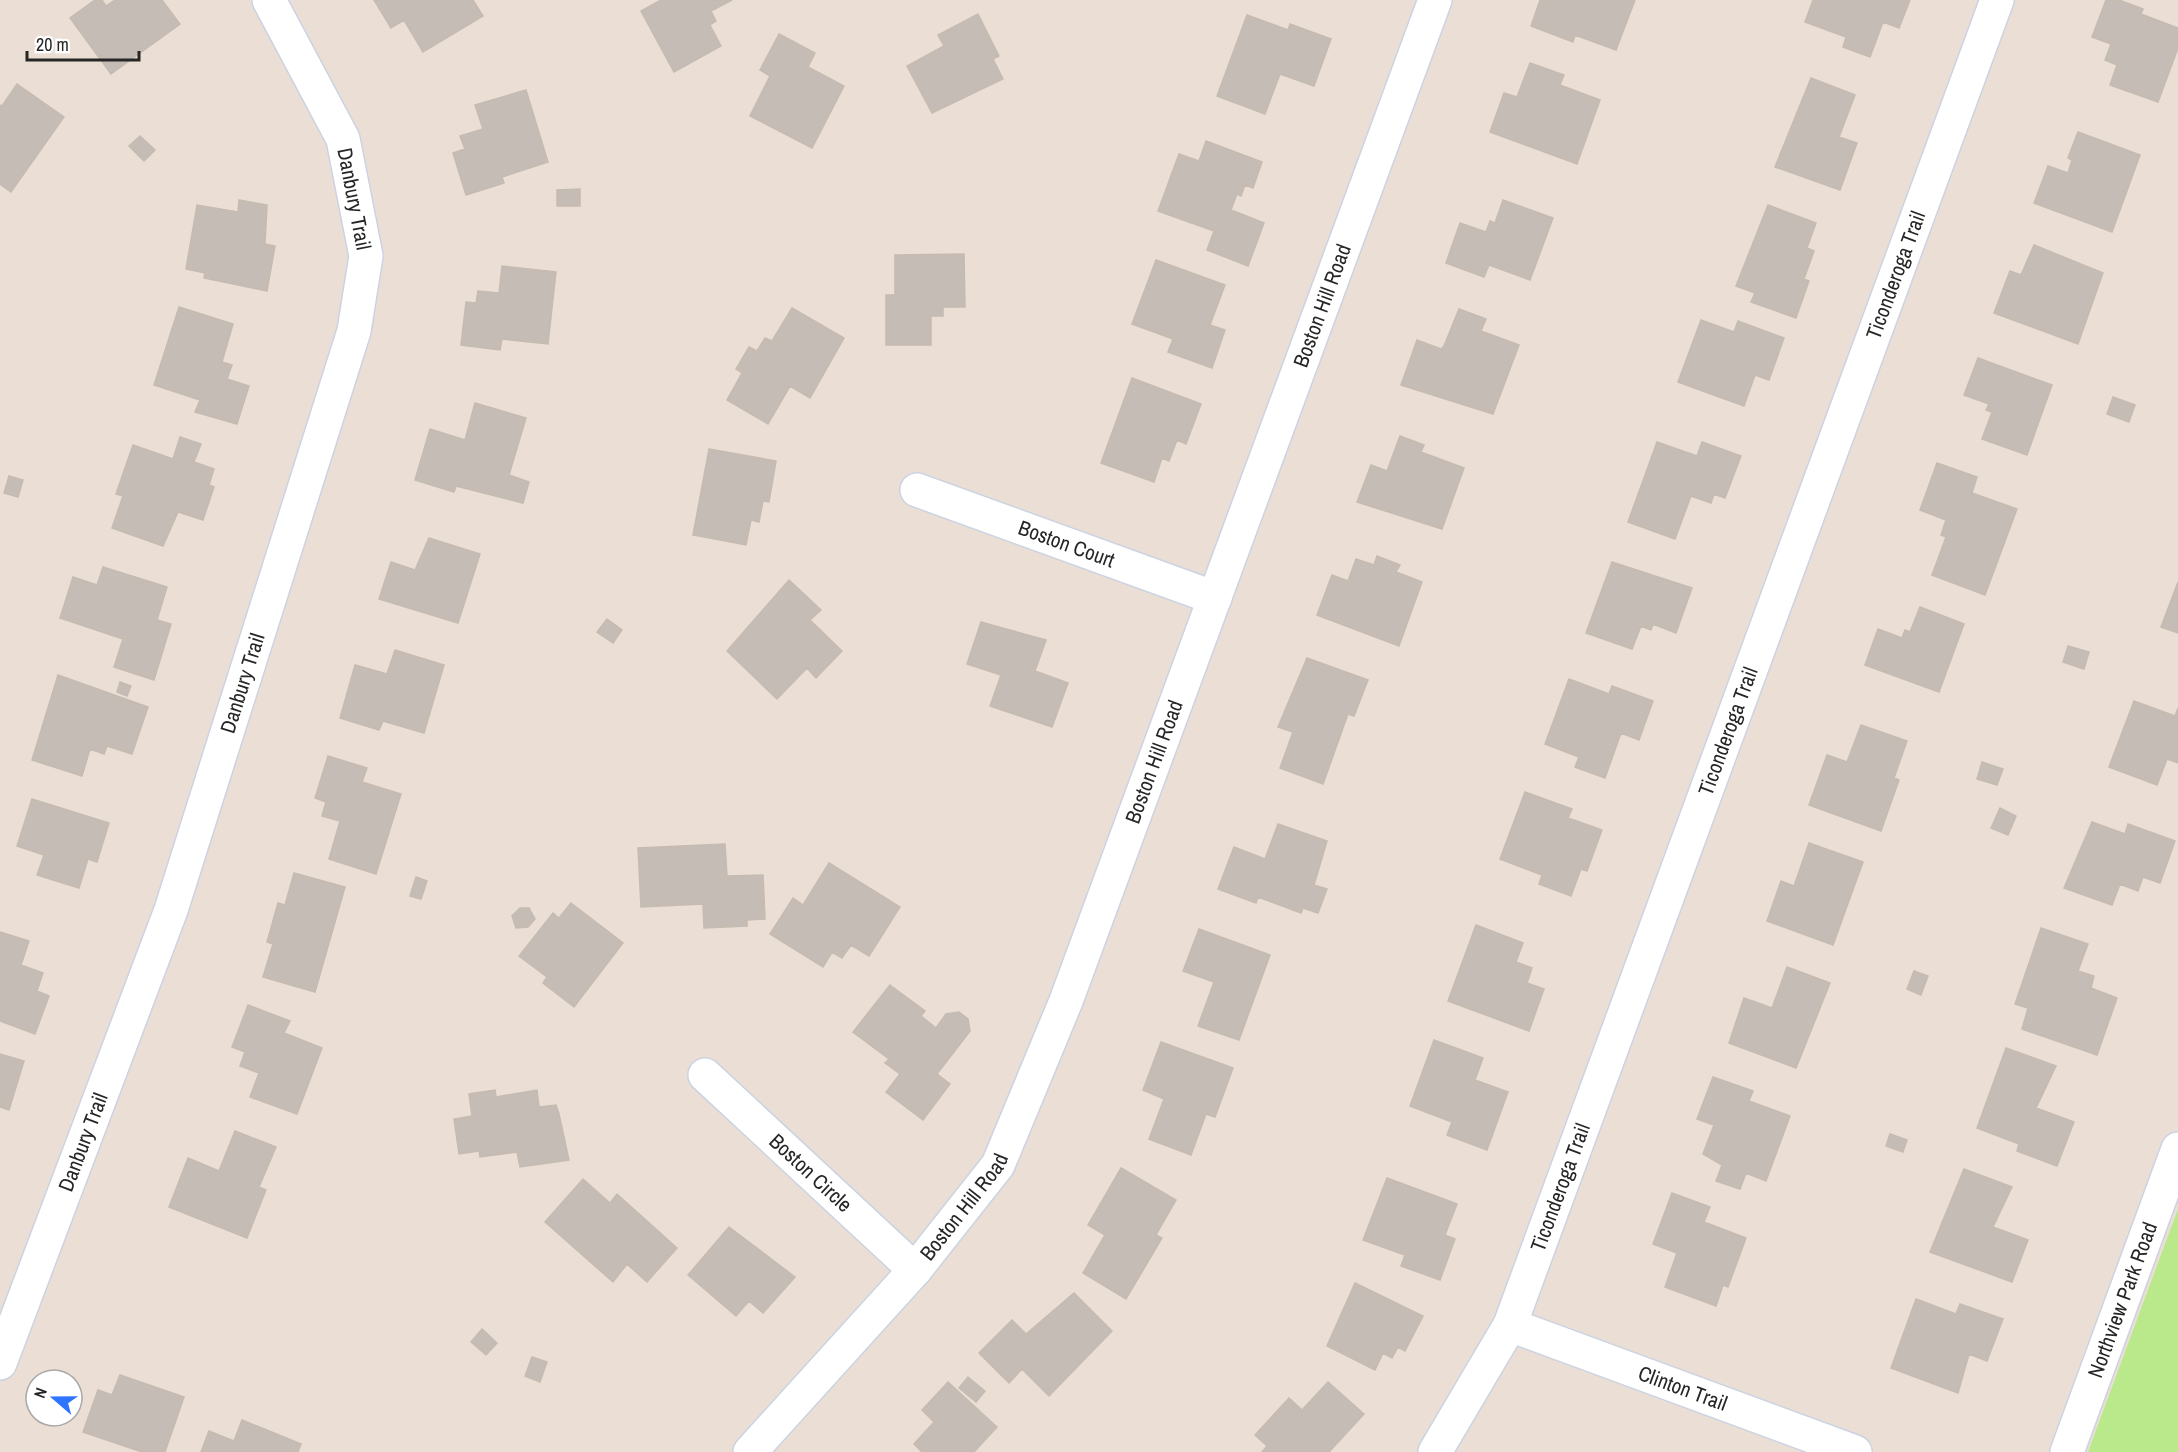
<svg xmlns="http://www.w3.org/2000/svg" width="2178" height="1452" font-family="'Archivo Narrow',sans-serif">
	<style>
		.green { fill: #b9e98b }
		.building { fill: #c6bcb6; stroke: #c6bbb0; stroke-width: 1.5 }
		.lines { fill: none; stroke-linecap: round; stroke-linejoin: round }
		.minor-casing { stroke: #cbd3e2; stroke-width: 36 }
		.tertiary-casing { stroke: #cbd3e2; stroke-width: 36 }
		.minor { stroke: #fff; stroke-width: 33 }
		.tertiary { stroke: #fff; stroke-width: 33 }
		.labels { text-anchor: middle; stroke-width: 4.5; stroke-linejoin: round; paint-order: stroke }
		.street-label { font-size: 21px; fill: #262626; stroke: #fff }
	</style>
	<rect width="100%" height="100%" fill="#ebdfd5"/>
	<path class="green" d="M 2178,1209 L 2178,1452 L 2088,1452 Z"/>
	<path class="building" d="M 95,0 L 102,0 L 106,6 L 115,0 L 162,0 L 180,24 L 111,74 L 70,18 Z
		M 374,0 L 473,0 L 483,16 L 423,52 L 404,20 L 391,28 Z
		M 661,0 L 732,0 L 711,11 L 716,21 L 710,25 L 721,46 L 674,72 L 641,11 Z
		M 1540,0 L 1635,0 L 1616,50 L 1575,35 L 1573,42 L 1531,26 Z
		M 1813,0 L 1910,0 L 1899,28 L 1883,22 L 1870,57 L 1843,47 L 1846,37 L 1805,22 Z
		M 2106,0 L 2119,0 L 2143,9 L 2141,14 L 2178,28 L 2178,48 L 2158,102 L 2110,85 L 2117,65 L 2105,60 L 2111,44 L 2092,37 Z
		M 978,14 L 999,56 L 993,59 L 1003,79 L 932,113 L 907,66 L 944,46 L 938,35 Z
		M 1247,15 L 1288,30 L 1290,24 L 1331,39 L 1314,86 L 1280,74 L 1265,114 L 1217,96 Z
		M 779,34 L 815,53 L 808,67 L 844,86 L 812,148 L 750,116 L 770,76 L 760,70 Z
		M 1530,63 L 1564,75 L 1560,85 L 1600,100 L 1577,164 L 1490,132 L 1504,93 L 1517,97 Z
		M 1811,78 L 1855,95 L 1839,137 L 1857,143 L 1840,190 L 1775,167 Z
		M 17,84 L 64,117 L 11,192 L 0,184 L 0,105 L 2,106 Z
		M 526,90 L 548,162 L 502,177 L 504,183 L 466,195 L 453,153 L 465,149 L 460,136 L 483,129 L 475,105 Z
		M 2078,132 L 2140,155 L 2112,232 L 2034,203 L 2048,166 L 2068,173 L 2072,160 L 2068,158 Z
		M 140,136 L 155,150 L 144,161 L 129,146 Z
		M 1206,141 L 1262,162 L 1253,188 L 1245,185 L 1241,196 L 1237,194 L 1231,210 L 1264,223 L 1248,266 L 1207,250 L 1214,231 L 1158,211 L 1179,154 L 1199,161 Z
		M 580,189 L 580,206 L 557,206 L 557,190 Z
		M 239,200 L 267,205 L 265,244 L 275,246 L 267,291 L 204,278 L 205,273 L 186,269 L 197,205 L 238,212 Z
		M 1503,200 L 1553,218 L 1530,280 L 1489,265 L 1484,277 L 1446,263 L 1460,223 L 1486,232 L 1490,221 L 1495,223 Z
		M 1768,205 L 1816,223 L 1807,248 L 1814,251 L 1804,279 L 1809,281 L 1796,318 L 1751,302 L 1755,293 L 1736,286 Z
		M 2034,245 L 2103,273 L 2078,344 L 1994,313 L 2010,271 L 2021,275 Z
		M 964,254 L 965,307 L 943,307 L 943,316 L 931,316 L 931,345 L 886,345 L 886,295 L 895,295 L 895,255 Z
		M 1156,260 L 1225,285 L 1210,325 L 1225,330 L 1212,368 L 1168,352 L 1173,339 L 1132,324 Z
		M 502,266 L 556,272 L 548,344 L 502,339 L 500,350 L 461,345 L 466,302 L 476,303 L 478,291 L 499,293 Z
		M 179,307 L 233,324 L 222,362 L 232,365 L 227,379 L 249,386 L 237,424 L 195,412 L 200,400 L 154,385 Z
		M 792,308 L 844,338 L 810,398 L 790,386 L 768,424 L 727,400 L 742,373 L 736,369 L 749,347 L 757,351 L 765,338 L 772,341 Z
		M 1459,309 L 1486,319 L 1481,331 L 1519,345 L 1493,414 L 1401,385 L 1417,340 L 1441,349 L 1444,346 Z
		M 1701,320 L 1734,332 L 1738,321 L 1784,338 L 1769,380 L 1755,375 L 1744,406 L 1678,382 Z
		M 1978,358 L 2052,385 L 2027,455 L 1982,439 L 1992,412 L 1986,410 L 1989,404 L 1964,395 Z
		M 1132,378 L 1201,404 L 1186,444 L 1177,440 L 1169,461 L 1162,458 L 1154,482 L 1101,463 Z
		M 2113,397 L 2135,405 L 2129,422 L 2107,414 Z
		M 475,403 L 526,418 L 509,475 L 529,482 L 523,503 L 456,486 L 454,492 L 415,480 L 430,429 L 465,440 Z
		M 1400,436 L 1424,445 L 1421,452 L 1464,468 L 1442,529 L 1357,502 L 1371,465 L 1387,471 Z
		M 180,437 L 201,444 L 194,462 L 214,469 L 209,485 L 214,487 L 203,520 L 178,512 L 163,546 L 112,528 L 123,496 L 116,494 L 133,445 L 173,459 Z
		M 1657,442 L 1697,456 L 1702,442 L 1741,456 L 1725,498 L 1714,494 L 1711,503 L 1691,496 L 1675,539 L 1628,522 Z
		M 709,449 L 776,461 L 769,502 L 763,501 L 759,522 L 751,520 L 746,545 L 693,535 Z
		M 1937,463 L 1977,477 L 1972,493 L 2017,509 L 1985,595 L 1932,575 L 1946,537 L 1941,535 L 1946,520 L 1920,510 Z
		M 9,476 L 23,480 L 18,497 L 4,493 Z
		M 429,538 L 480,554 L 458,623 L 379,599 L 391,562 L 415,570 Z
		M 1377,556 L 1400,565 L 1396,572 L 1422,582 L 1399,646 L 1317,615 L 1332,575 L 1348,581 L 1356,559 L 1374,565 Z
		M 1612,562 L 1692,588 L 1676,633 L 1653,624 L 1651,630 L 1641,626 L 1632,649 L 1586,633 Z
		M 103,567 L 167,587 L 157,620 L 171,624 L 154,680 L 114,667 L 123,639 L 60,618 L 73,577 L 97,585 Z
		M 789,580 L 821,610 L 810,620 L 842,651 L 816,678 L 807,668 L 777,699 L 727,651 Z
		M 2178,582 L 2178,633 L 2161,627 Z
		M 1920,607 L 1964,624 L 1939,692 L 1865,665 L 1878,629 L 1902,638 L 1905,630 L 1910,632 Z
		M 607,619 L 622,630 L 613,643 L 597,632 Z
		M 981,622 L 1046,640 L 1035,671 L 1068,683 L 1052,727 L 990,706 L 1001,675 L 967,664 Z
		M 2068,646 L 2089,652 L 2084,669 L 2063,662 Z
		M 395,650 L 444,665 L 424,733 L 383,721 L 379,730 L 340,718 L 355,665 L 387,674 Z
		M 1307,658 L 1368,680 L 1354,716 L 1348,714 L 1323,784 L 1280,768 L 1293,732 L 1278,727 Z
		M 58,675 L 148,707 L 132,754 L 107,746 L 104,754 L 90,749 L 82,776 L 32,760 Z
		M 1569,679 L 1609,694 L 1612,686 L 1653,701 L 1639,740 L 1621,733 L 1605,778 L 1575,767 L 1579,757 L 1545,744 Z
		M 120,682 L 131,686 L 127,696 L 117,692 Z
		M 2134,701 L 2175,716 L 2178,708 L 2178,763 L 2167,759 L 2157,785 L 2109,767 Z
		M 1861,725 L 1907,741 L 1894,778 L 1899,780 L 1881,831 L 1809,805 L 1827,755 L 1847,762 Z
		M 328,756 L 367,768 L 362,782 L 401,794 L 376,874 L 329,859 L 340,821 L 322,816 L 326,802 L 315,798 Z
		M 1982,762 L 2003,769 L 1997,785 L 1977,779 Z
		M 1525,792 L 1572,809 L 1568,818 L 1602,830 L 1587,871 L 1581,869 L 1571,896 L 1539,884 L 1542,875 L 1500,859 Z
		M 32,799 L 109,823 L 97,862 L 88,859 L 79,888 L 37,875 L 44,855 L 17,846 Z
		M 2000,808 L 2016,816 L 2008,835 L 1991,828 Z
		M 2092,822 L 2125,834 L 2128,824 L 2175,841 L 2160,883 L 2143,877 L 2138,891 L 2120,884 L 2112,905 L 2064,888 Z
		M 1278,824 L 1327,841 L 1314,885 L 1327,889 L 1318,913 L 1303,908 L 1301,913 L 1258,897 L 1256,903 L 1218,889 L 1234,847 L 1265,859 Z
		M 1809,843 L 1863,862 L 1833,945 L 1767,921 L 1781,881 L 1794,886 Z
		M 725,844 L 727,876 L 763,875 L 765,919 L 747,920 L 747,926 L 704,928 L 703,904 L 641,907 L 638,848 Z
		M 829,863 L 900,907 L 869,956 L 851,945 L 842,958 L 832,952 L 823,967 L 770,934 L 793,898 L 803,905 Z
		M 294,873 L 345,887 L 315,992 L 263,977 L 273,944 L 267,942 L 278,903 L 285,905 Z
		M 416,877 L 427,881 L 421,899 L 410,896 Z
		M 571,903 L 623,943 L 574,1007 L 543,983 L 547,977 L 519,956 L 553,913 L 559,918 Z
		M 520,908 L 529,908 L 535,919 L 528,927 L 516,928 L 512,916 Z
		M 1476,925 L 1523,943 L 1516,962 L 1532,968 L 1527,983 L 1544,989 L 1529,1031 L 1448,1001 Z
		M 2041,928 L 2088,944 L 2078,971 L 2094,976 L 2091,988 L 2117,998 L 2097,1055 L 2022,1029 L 2028,1008 L 2015,1004 Z
		M 1199,929 L 1270,955 L 1239,1040 L 1198,1026 L 1214,982 L 1183,971 Z
		M 0,932 L 29,941 L 21,965 L 43,973 L 37,991 L 49,996 L 35,1034 L 0,1021 Z
		M 1787,967 L 1830,983 L 1796,1068 L 1729,1043 L 1744,998 L 1772,1008 Z
		M 1914,971 L 1928,976 L 1921,995 L 1907,989 Z
		M 890,985 L 925,1011 L 921,1016 L 936,1028 L 946,1014 L 959,1012 L 968,1019 L 970,1031 L 937,1074 L 950,1084 L 923,1120 L 886,1092 L 900,1074 L 885,1063 L 889,1059 L 853,1032 Z
		M 248,1005 L 290,1021 L 284,1033 L 322,1048 L 297,1114 L 250,1097 L 259,1073 L 240,1066 L 245,1052 L 232,1047 Z
		M 1434,1040 L 1483,1058 L 1475,1080 L 1508,1092 L 1487,1150 L 1447,1135 L 1452,1122 L 1410,1106 Z
		M 1161,1042 L 1233,1068 L 1215,1117 L 1206,1114 L 1191,1155 L 1149,1139 L 1164,1099 L 1143,1090 Z
		M 2006,1048 L 2056,1066 L 2036,1108 L 2074,1122 L 2057,1166 L 2017,1151 L 2019,1144 L 1977,1128 Z
		M 0,1054 L 24,1061 L 9,1110 L 0,1107 Z
		M 1713,1077 L 1753,1091 L 1749,1101 L 1790,1116 L 1766,1181 L 1746,1173 L 1740,1189 L 1716,1181 L 1722,1165 L 1703,1154 L 1714,1125 L 1697,1119 Z
		M 495,1090 L 496,1097 L 537,1090 L 539,1107 L 556,1105 L 559,1114 L 569,1160 L 520,1167 L 517,1152 L 480,1157 L 479,1151 L 459,1154 L 454,1119 L 472,1116 L 469,1094 Z
		M 235,1131 L 276,1147 L 259,1187 L 266,1190 L 247,1238 L 169,1207 L 188,1158 L 219,1171 Z
		M 1890,1134 L 1907,1140 L 1903,1152 L 1886,1146 Z
		M 1121,1168 L 1176,1200 L 1156,1235 L 1162,1238 L 1126,1299 L 1083,1273 L 1105,1235 L 1088,1225 Z
		M 1964,1169 L 2012,1187 L 1993,1227 L 2028,1240 L 2012,1282 L 1930,1252 Z
		M 1387,1178 L 1457,1204 L 1445,1235 L 1455,1239 L 1440,1280 L 1401,1266 L 1405,1255 L 1363,1240 Z
		M 583,1179 L 610,1203 L 617,1194 L 677,1248 L 647,1282 L 627,1264 L 613,1282 L 545,1222 Z
		M 1672,1193 L 1710,1207 L 1704,1222 L 1746,1238 L 1728,1287 L 1723,1285 L 1716,1306 L 1665,1287 L 1677,1253 L 1653,1244 Z
		M 729,1227 L 795,1277 L 763,1313 L 749,1301 L 736,1316 L 688,1275 Z
		M 1355,1283 L 1423,1316 L 1405,1351 L 1398,1347 L 1392,1358 L 1383,1353 L 1375,1370 L 1327,1346 Z
		M 1074,1293 L 1112,1331 L 1049,1396 L 1022,1369 L 1009,1383 L 979,1353 L 1012,1320 L 1026,1334 Z
		M 1916,1299 L 1956,1314 L 1960,1304 L 2003,1319 L 1987,1361 L 1969,1354 L 1958,1393 L 1891,1368 Z
		M 482,1329 L 497,1343 L 486,1355 L 471,1342 Z
		M 532,1357 L 547,1362 L 540,1382 L 525,1376 Z
		M 120,1375 L 184,1397 L 165,1452 L 142,1452 L 83,1432 L 98,1390 L 112,1395 Z
		M 968,1377 L 985,1391 L 976,1402 L 959,1388 Z
		M 948,1382 L 997,1427 L 974,1452 L 922,1452 L 914,1444 L 934,1422 L 922,1410 Z
		M 1328,1382 L 1364,1414 L 1329,1452 L 1262,1452 L 1267,1446 L 1255,1435 L 1289,1398 L 1302,1410 Z
		M 242,1420 L 301,1444 L 298,1452 L 201,1452 L 209,1431 L 234,1441 Z"/>
	<g class="lines">
		<defs>
			<g id="minor">
				<path id="s1" d="M 917,490 L 1215,598"/>
				<path id="s2" d="M 705,1075 L 915,1270"/>
				<path id="s3" d="M 1510,1325 L 1855,1452"/>
				<path id="s4" d="M 0,1363 L 171,910 L 354,331 L 366,256 L 343,139 L 269,0"/>
				<path id="s5" d="M 750,1452 L 915,1270 L 998,1165 L 1066,1001 L 1435,0"/>
				<path id="s6" d="M 1435,1452 L 1510,1325 L 1997,0"/>
			</g>
			<g id="tertiary">
				<path id="s7" d="M 2067,1452 L 2178,1149"/>
			</g>
		</defs>
		<use href="#minor" class="minor-casing"/>
		<use href="#tertiary" class="tertiary-casing"/>
		<use href="#minor" class="minor"/>
		<use href="#tertiary" class="tertiary"/>
	</g>
	<g class="labels">
		<g class="street-label">
			<text transform="translate(354 199) rotate(79)" y="7">Danbury Trail</text>
			<text dy="7" stroke="none"><textPath href="#s6" startOffset="1266">Ticonderoga Trail</textPath></text>
			<text dy="7" stroke="none"><textPath href="#s5" startOffset="1298">Boston Hill Road</textPath></text>
			<text dy="7" stroke="none"><textPath href="#s1" startOffset="159">Boston Court</textPath></text>
			<text dy="7" stroke="none"><textPath href="#s4" startOffset="722">Danbury Trail</textPath></text>
			<text dy="7" stroke="none"><textPath href="#s6" startOffset="780">Ticonderoga Trail</textPath></text>
			<text dy="7" stroke="none"><textPath href="#s5" startOffset="812">Boston Hill Road</textPath></text>
			<text dy="7" stroke="none"><textPath href="#s4" startOffset="236">Danbury Trail</textPath></text>
			<text dy="7" stroke="none"><textPath href="#s2" startOffset="144">Boston Circle</textPath></text>
			<text dy="7" stroke="none"><textPath href="#s6" startOffset="294">Ticonderoga Trail</textPath></text>
			<text dy="7" stroke="none"><textPath href="#s5" startOffset="326">Boston Hill Road</textPath></text>
			<text dy="7" stroke="none"><textPath href="#s7" startOffset="162">Northview Park Road</textPath></text>
			<text dy="7" stroke="none"><textPath href="#s3" startOffset="184">Clinton Trail</textPath></text>
		</g>
	</g>
	<g transform="translate(54 1398) rotate(290)"><circle r="28" fill="#ffffff" stroke="#a8a8a8" stroke-width="1.5"/>
	<path d="M0-4.5L10 22L0 15L-10 22Z" fill="#2f74ff"/>
	<text y="-9" font-size="16" font-weight="bold" text-anchor="middle" fill="#262626">N</text>
	</g>
	<path d="M27 51v9h112v-9" fill="none" stroke="#262626" stroke-width="3"/>
	<text x="36" y="51" font-size="18" fill="#262626" stroke="#ffffff" stroke-width="4.5" paint-order="stroke">20 m</text>
</svg>
